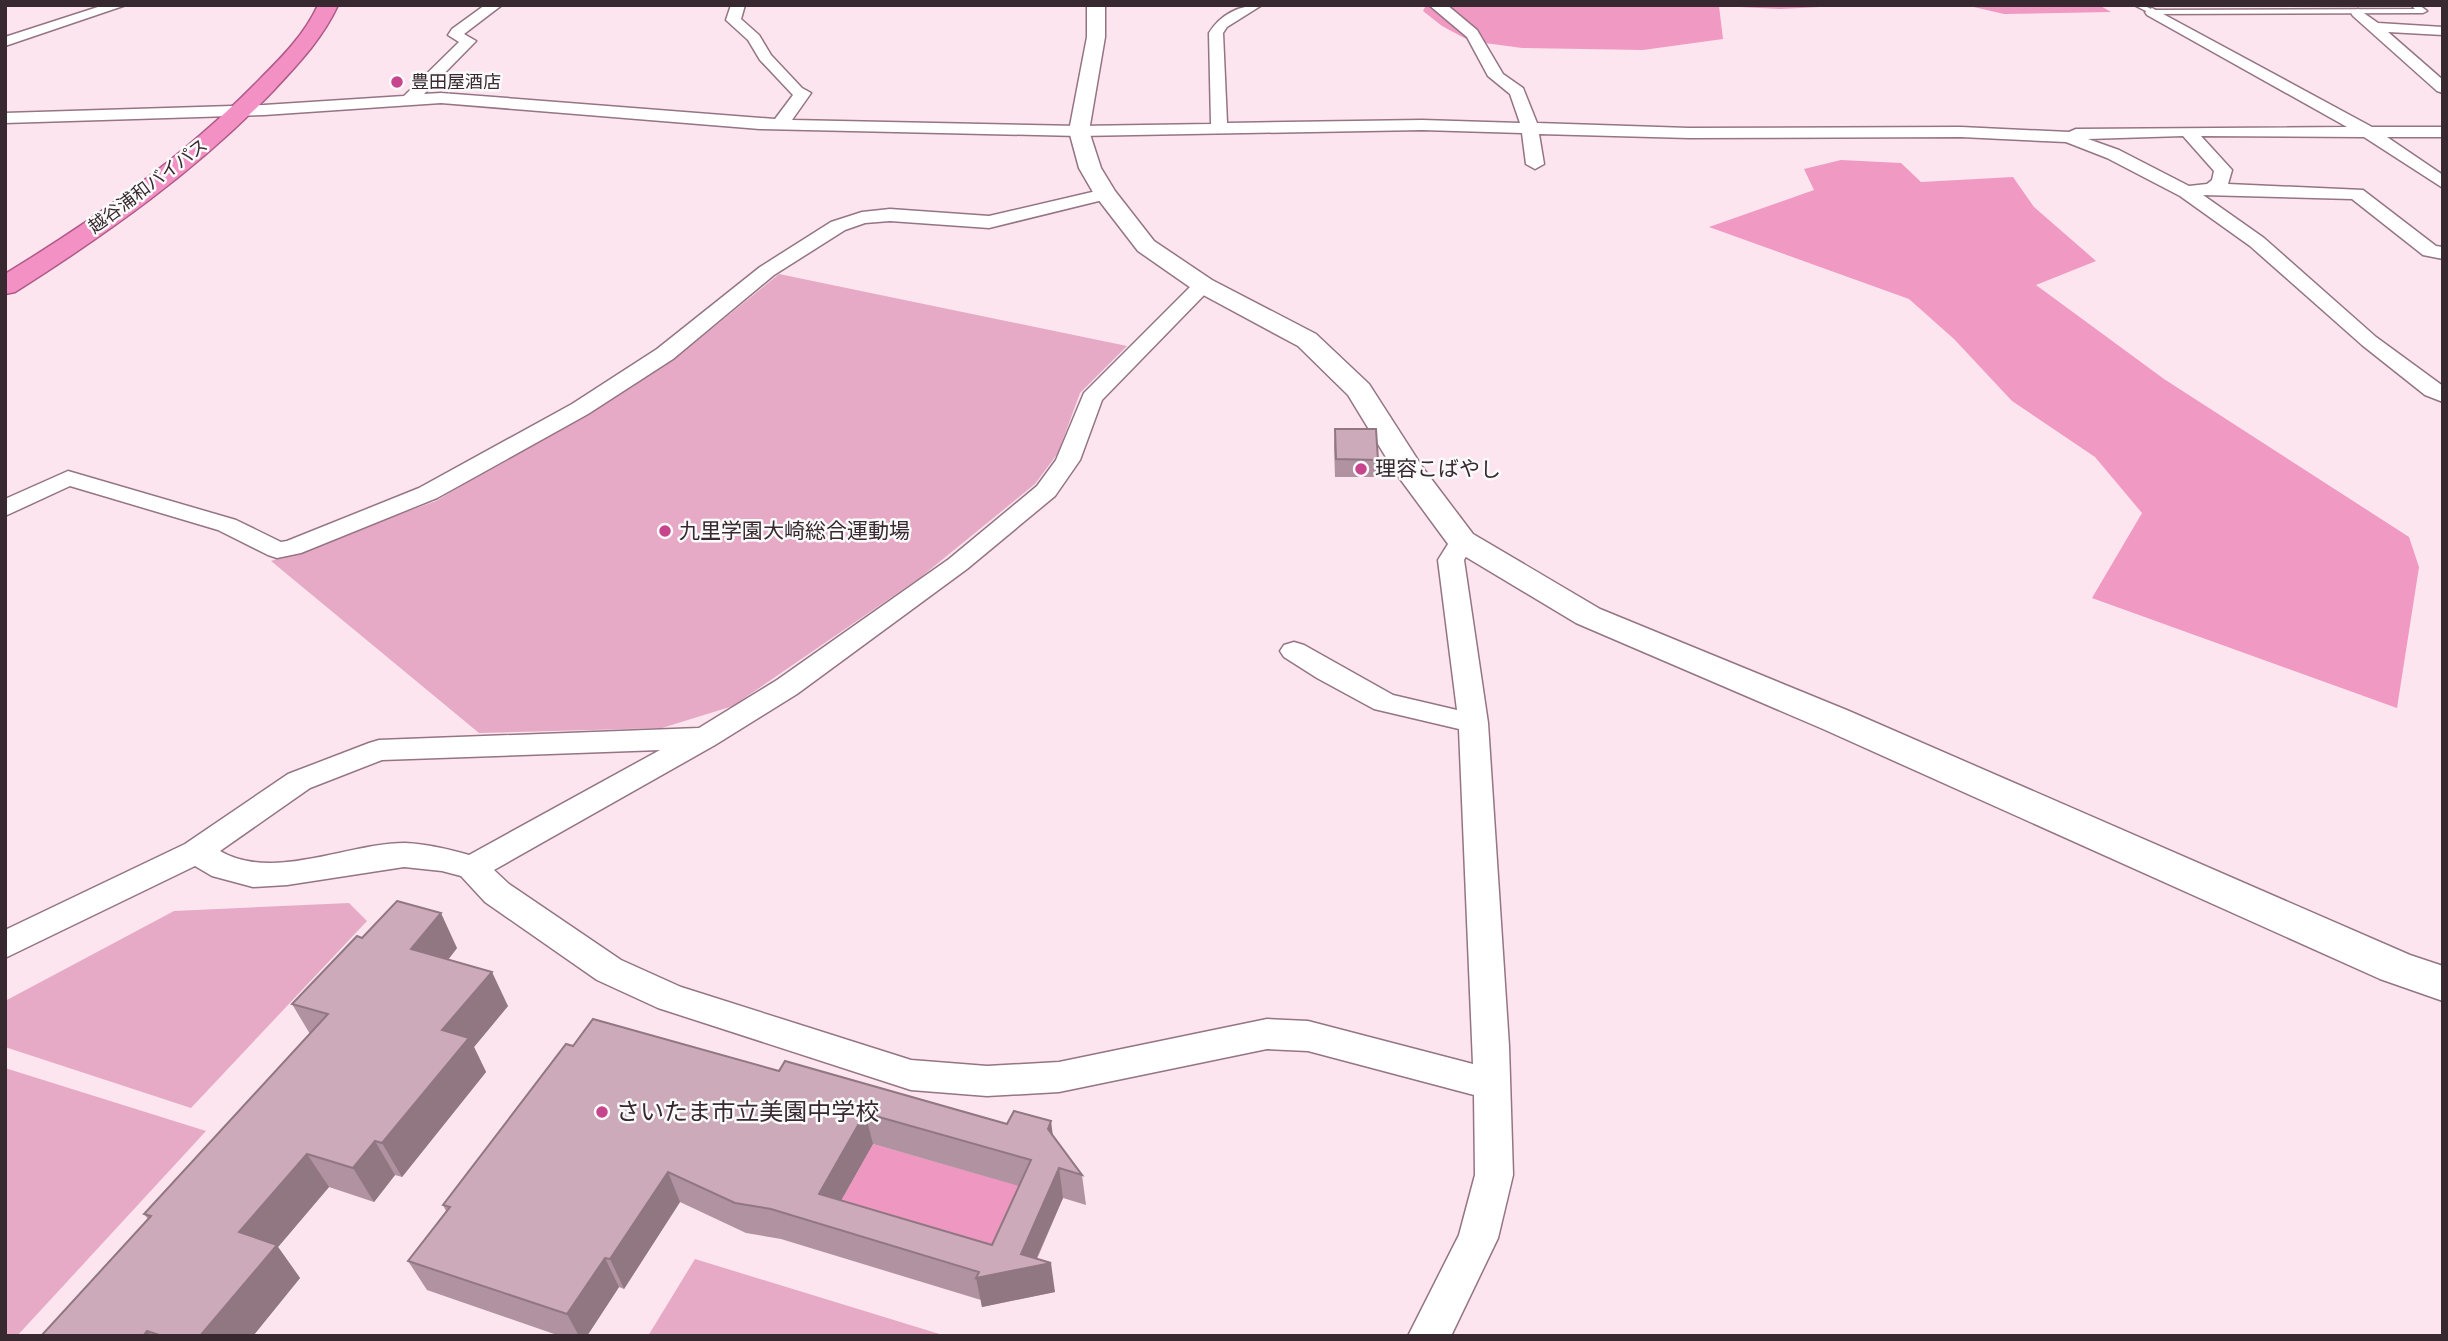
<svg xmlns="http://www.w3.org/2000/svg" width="2448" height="1341" font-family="'PT Sans Narrow','Noto Sans JP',sans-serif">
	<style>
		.green { fill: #e7aac6 }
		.forest { fill: #f099c3 }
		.water { fill: #ee97c1 }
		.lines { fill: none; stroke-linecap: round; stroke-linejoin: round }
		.service-casing { stroke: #957483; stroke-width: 3 }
		.minor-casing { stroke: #957483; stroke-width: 3 }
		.tertiary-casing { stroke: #957483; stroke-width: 3 }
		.trunk-casing { stroke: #af5a86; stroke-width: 3 }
		.service { fill: #fff; fill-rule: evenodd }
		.minor { fill: #fff; fill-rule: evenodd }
		.tertiary { fill: #fff; fill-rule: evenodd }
		.trunk { fill: #f390c4; fill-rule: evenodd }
		.wall { fill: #b092a0; fill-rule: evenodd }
		.shaded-wall { fill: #907782 }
		.building { fill: #cdaaba; stroke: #907782; stroke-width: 2; fill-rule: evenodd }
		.poi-dot { fill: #c6458d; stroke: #fafafa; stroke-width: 2.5 }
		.labels { text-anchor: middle; stroke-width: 5; stroke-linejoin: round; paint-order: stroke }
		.far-poi-label { font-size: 18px; fill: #37292f; stroke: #fafafa; text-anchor: start }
		.far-street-label { font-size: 18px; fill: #37292f; stroke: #fafafa }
		.poi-label { font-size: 21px; fill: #37292f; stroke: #fafafa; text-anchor: start }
		.near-poi-label { font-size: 24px; fill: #37292f; stroke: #fafafa; text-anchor: start }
	</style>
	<rect width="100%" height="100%" fill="#fce5ef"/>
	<path class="green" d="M 779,274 L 1127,346 L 1080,393 L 1058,453 L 1035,484 L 921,577 L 733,706 L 662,728 L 479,733 L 271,561 L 436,501 L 681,354 Z
		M 349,903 L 367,921 L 191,1108 L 5,1047 L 5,1001 L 174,911 Z
		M 5,1068 L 206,1131 L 17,1336 L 5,1336 Z
		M 695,1259 L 946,1336 L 648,1336 Z"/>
	<path class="forest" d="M 1426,5 L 1860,5 L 1780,9 L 1719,6 L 1723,39 L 1643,50 L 1522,48 L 1470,41 L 1442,26 L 1423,11 Z
		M 1965,5 L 2099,5 L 2111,12 L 2004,14 Z
		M 1841,160 L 1901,163 L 1921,182 L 2013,177 L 2034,207 L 2096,261 L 2036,285 L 2164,379 L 2409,537 L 2419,567 L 2397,708 L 2092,598 L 2142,513 L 2095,457 L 2012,401 L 1954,339 L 1909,299 L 1709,227 L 1814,190 L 1804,169 Z"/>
	<path class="water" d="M 873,1144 L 1035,1190 L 997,1275 L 828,1224 Z"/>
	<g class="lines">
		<defs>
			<path id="service" d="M 2134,5 L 2143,5 L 2153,10 L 2415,9 L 2411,5 L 2419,5 L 2427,11 L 2423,13 L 2152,14 Z"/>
			<path id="minor" d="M 104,5 L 126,5 L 5,46 L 5,37 Z
				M 485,5 L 502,5 L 464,34 L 476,41 L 424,94 L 441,93 L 775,119 L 793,95 L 760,60 L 748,40 L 726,20 L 731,5 L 745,5 L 741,19 L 759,35 L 771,55 L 802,88 L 811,93 L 792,120 L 1079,126 L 1211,124 L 1209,33 C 1221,14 1240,5 1262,5 L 1227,27 L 1223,33 L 1227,123 L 1422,120 L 1520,123 L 1510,94 L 1488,76 L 1467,37 L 1429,5 L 1447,5 L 1477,30 L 1503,74 L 1523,88 L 1537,123 L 1689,128 L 1961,127 L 2069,132 L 2076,129 L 2347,127 L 2147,15 L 2145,12 L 2152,8 L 2372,127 L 2443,127 L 2443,137 L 2387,137 L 2443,175 L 2443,188 L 2364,137 L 2201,136 L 2232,170 L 2228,184 L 2363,190 L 2436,246 L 2443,247 L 2443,259 L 2423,255 L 2352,199 L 2203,195 L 2264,238 L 2376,337 L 2443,386 L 2443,402 L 2425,395 L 2362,345 L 2250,246 L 2180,196 L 2107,158 L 2066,142 L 1961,137 L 1689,138 L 1539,134 L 1544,164 L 1535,169 L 1526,164 L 1522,133 L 1422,130 L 1079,136 L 760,129 L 441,103 L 264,115 L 5,123 L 5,113 L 264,105 L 404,96 L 459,42 L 448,35 L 452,29 ZM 2183,136 L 2214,171 L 2212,180 L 2207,184 L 2189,186 L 2119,150 L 2088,139 Z
				M 2358,9 L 2378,23 L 2443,27 L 2443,35 L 2388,32 L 2443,80 L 2443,93 L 2437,91 L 2353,16 L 2351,13 Z
				M 1105,189 L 1114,194 L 1111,198 L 989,228 L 890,221 L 865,223 L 845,230 L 774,275 L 673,359 L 588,414 L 437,498 L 301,553 L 277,558 L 268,555 L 218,530 L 70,486 L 5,516 L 5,499 L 68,471 L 236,520 L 281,542 L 287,541 L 419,488 L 572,404 L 657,349 L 760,267 L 831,222 L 862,212 L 890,209 L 989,216 Z
				M 1203,279 L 1210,281 L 1213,285 L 1210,289 L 1102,400 L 1080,460 L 1055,496 L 967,569 L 797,694 L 715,745 L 494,870 L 509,884 L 621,960 L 681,987 L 911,1060 L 987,1066 L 1059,1062 L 1267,1019 L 1308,1021 L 1473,1064 L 1459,729 L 1374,709 L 1317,678 L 1284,657 L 1280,651 L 1284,645 L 1294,642 L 1304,645 L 1393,695 L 1457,710 L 1438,560 L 1453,536 L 1462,533 L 1471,536 L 1475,541 L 1464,560 L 1488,723 L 1509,1046 L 1513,1175 L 1498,1238 L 1451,1336 L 1408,1336 L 1459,1235 L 1475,1175 L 1474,1095 L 1308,1051 L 1267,1049 L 1059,1092 L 987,1096 L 911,1090 L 658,1008 L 597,980 L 485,902 L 461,876 L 442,871 L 404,867 L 287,885 L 253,887 L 212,876 L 195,866 L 5,958 L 5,930 L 185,844 L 288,774 L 369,743 L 379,740 L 699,728 L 777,680 L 949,559 L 1037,486 L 1056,460 L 1084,393 L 1196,281 ZM 660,750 L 469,855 C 448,849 427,844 405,843 C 348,843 273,882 220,851 L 310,788 L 382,760 Z"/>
			<path id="tertiary" d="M 1087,5 L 1105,5 L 1105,37 L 1089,131 L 1101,168 L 1115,191 L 1154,241 L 1212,280 L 1316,334 L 1369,384 L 1423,468 L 1473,534 L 1600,609 L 1849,711 L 2410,955 L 2443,966 L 2443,1001 L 2380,979 L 1823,729 L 1576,623 L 1451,548 L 1395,472 L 1348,395 L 1298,346 L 1194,290 L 1138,251 L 1094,194 L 1079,168 L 1069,131 L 1087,37 Z"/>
			<path id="trunk" d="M 318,5 L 338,5 C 323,38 298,64 274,90 C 197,170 108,233 15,292 L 5,294 L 5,274 C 95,219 181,159 255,84 C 279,60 304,36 318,5 Z"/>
		</defs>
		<use href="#service" class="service-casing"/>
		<use href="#minor" class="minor-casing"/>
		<use href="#tertiary" class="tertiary-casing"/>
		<use href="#trunk" class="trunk-casing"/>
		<use href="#service" class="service"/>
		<use href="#minor" class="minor"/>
		<use href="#tertiary" class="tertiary"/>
		<use href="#trunk" class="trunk"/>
	</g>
	<path class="wall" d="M 1335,429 L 1378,460 L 1377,477 L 1335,477 L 1334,446 Z
		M 362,938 L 457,948 L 448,960 L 508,1006 L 474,1047 L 486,1072 L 402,1177 L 395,1175 L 374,1202 L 329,1187 L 278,1247 L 300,1278 L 253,1336 L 41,1336 L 148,1219 L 144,1214 L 310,1034 L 292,1004 Z
		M 573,1046 L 779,1071 L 1053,1136 L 1082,1175 L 1086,1205 L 1063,1198 L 1037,1259 L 1055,1292 L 982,1307 L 981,1300 L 781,1239 L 746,1233 L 680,1202 L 624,1289 L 619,1287 L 587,1336 L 560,1336 L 427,1290 L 408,1261 L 446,1211 L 443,1205 ZM 873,1144 L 1019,1186 L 992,1245 L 841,1200 Z"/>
	<path class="shaded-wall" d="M 441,913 L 457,948 L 429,984 L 411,949 Z
		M 492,972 L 508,1006 L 474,1047 L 486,1072 L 402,1177 L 382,1143 L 442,1030 Z
		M 865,1113 L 873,1144 L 828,1224 L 819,1194 Z
		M 1051,1121 L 1055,1152 L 1048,1129 Z
		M 375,1141 L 395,1175 L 374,1202 L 353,1168 Z
		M 307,1154 L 329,1187 L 278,1247 L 300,1278 L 253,1336 L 200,1336 L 239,1232 Z
		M 1059,1168 L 1063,1198 L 1033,1266 L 1051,1263 L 1055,1292 L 982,1307 L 976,1278 L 1021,1254 Z
		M 668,1172 L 680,1202 L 624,1289 L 610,1259 Z
		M 605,1258 L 619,1287 L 587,1336 L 579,1336 L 567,1314 Z
		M 147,1331 L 152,1336 L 143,1336 Z"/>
	<path class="building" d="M 1335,429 L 1376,429 L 1378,460 L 1336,459 Z
		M 397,901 L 441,913 L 411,949 L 492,972 L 442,1030 L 469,1038 L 382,1143 L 375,1141 L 353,1168 L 307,1154 L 239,1232 L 277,1245 L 200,1336 L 162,1336 L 147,1331 L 143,1336 L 41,1336 L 151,1216 L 144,1214 L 328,1014 L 292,1004 L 357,936 L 362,938 Z
		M 593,1019 L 779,1071 L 785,1061 L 1007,1124 L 1014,1111 L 1051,1121 L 1048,1129 L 1082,1175 L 1059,1168 L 1021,1254 L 1051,1263 L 976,1278 L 979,1272 L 771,1209 L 735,1203 L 668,1172 L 610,1259 L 605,1258 L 567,1314 L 408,1261 L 450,1207 L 443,1205 L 566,1044 L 573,1046 ZM 865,1113 L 1031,1160 L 992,1245 L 819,1194 Z"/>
	<g class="poi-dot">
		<circle cx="397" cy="82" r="7"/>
		<circle cx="1361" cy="469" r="7"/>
		<circle cx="665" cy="531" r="7"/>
		<circle cx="602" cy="1112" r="7"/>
	</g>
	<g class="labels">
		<g class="far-poi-label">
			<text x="411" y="88">豊田屋酒店</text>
		</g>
		<g class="far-street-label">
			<text transform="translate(148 186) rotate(-37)" y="6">越谷浦和バイパス</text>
		</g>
		<g class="poi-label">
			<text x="1375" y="476">理容こばやし</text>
			<text x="679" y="538">九里学園大崎総合運動場</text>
		</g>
		<g class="near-poi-label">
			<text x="616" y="1120">さいたま市立美園中学校</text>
		</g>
	</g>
	<rect width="2448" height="1341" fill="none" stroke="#37292f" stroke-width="14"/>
</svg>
